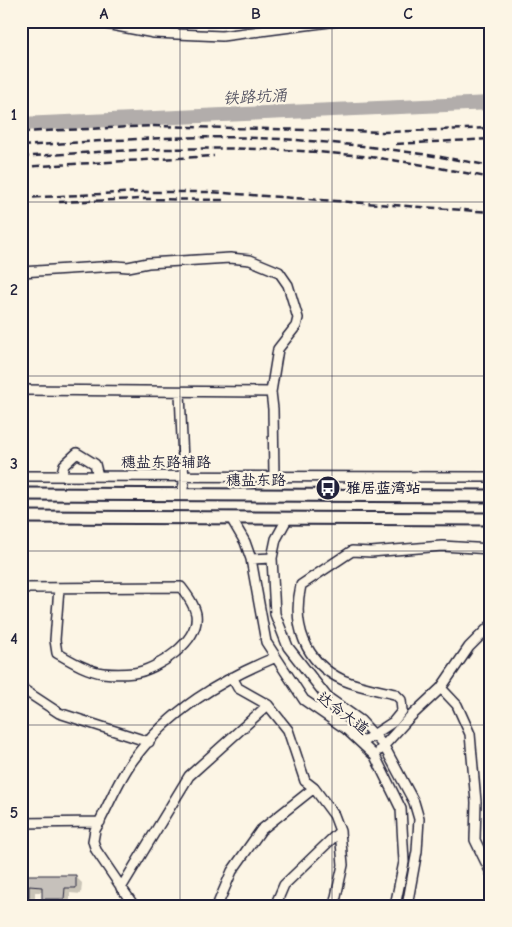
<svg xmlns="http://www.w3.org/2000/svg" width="512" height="927" font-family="'Comic Neue','LXGW WenKai TC',sans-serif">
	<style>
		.shadow { fill: #0003 }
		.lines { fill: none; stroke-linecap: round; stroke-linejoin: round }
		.river { stroke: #b2adab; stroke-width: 14 }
		.building { fill: #c6c1bb; stroke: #22223b }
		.minor-casing { stroke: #22223b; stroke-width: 12 }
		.major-casing { stroke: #22223b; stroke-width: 15 }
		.minor { stroke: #fcf5e5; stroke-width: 9 }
		.major { stroke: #fcf5e5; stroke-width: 11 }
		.rail { stroke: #22223b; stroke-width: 2.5; stroke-dasharray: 8 4; stroke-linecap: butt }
		.grid { fill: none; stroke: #22223b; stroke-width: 1; stroke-opacity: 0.55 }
		.labels { text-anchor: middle; stroke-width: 4.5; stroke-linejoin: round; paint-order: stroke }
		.street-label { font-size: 15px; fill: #22223b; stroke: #fcf5e5 }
		.poi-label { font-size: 15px; font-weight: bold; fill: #22223b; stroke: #fcf5e5; text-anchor: start }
		.water-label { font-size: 16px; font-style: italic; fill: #545362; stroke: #fcf5e5 }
		.neatline { fill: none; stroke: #22223b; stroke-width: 2 }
		.grid-label { font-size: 16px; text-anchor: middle; font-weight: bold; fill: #22223b }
	</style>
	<rect width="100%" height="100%" fill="#fcf5e5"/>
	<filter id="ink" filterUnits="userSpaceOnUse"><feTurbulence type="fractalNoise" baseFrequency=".02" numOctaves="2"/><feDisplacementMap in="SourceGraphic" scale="10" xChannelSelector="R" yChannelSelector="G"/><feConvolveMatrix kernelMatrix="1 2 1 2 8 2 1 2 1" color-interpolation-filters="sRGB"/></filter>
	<g filter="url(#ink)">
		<path class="shadow" d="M 21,876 L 75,876 L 82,883 L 81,894 L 70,893 L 70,905 L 49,905 L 43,898 L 43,892 L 35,892 L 35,903 L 21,903 Z"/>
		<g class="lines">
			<path class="river" d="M 21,124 L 491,103"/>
		</g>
		<path class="building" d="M 21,875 L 76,875 L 76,888 L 65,888 L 64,899 L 42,899 L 42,887 L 29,886 L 29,897 L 21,897 Z"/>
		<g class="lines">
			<defs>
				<path id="minor" d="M 90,21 L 154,33 L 222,36 L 337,21
					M 21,272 L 116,266 L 128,267 L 148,263 L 230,258 L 250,260 L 279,272 L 288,285 L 298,318 L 296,326 L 278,349 L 271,392 L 273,409 L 274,476
					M 21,390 L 271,392
					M 180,393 L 184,484 L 181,495
					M 21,476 L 491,477
					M 61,476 L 64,465 L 77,453 L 95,464 L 98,476
					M 231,518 L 245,542 L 251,559 L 266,642 L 304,700 L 346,729 L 375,756 L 401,809 L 404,862 L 395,906
					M 287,519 L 276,539 L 272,558 L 275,614 L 288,647 L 327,697 L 361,721 L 384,746 L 414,802 L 419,819 L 417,851 L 407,906
					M 251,559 L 272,558
					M 21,588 L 181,587 C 187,595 194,604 196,614 C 200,641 157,670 134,673 C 125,674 112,674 103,673 C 87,671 71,661 57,653 L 55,640 L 59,588
					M 232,677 L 238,688 L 268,705 L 288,730 L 305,781 L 314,788 L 334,815 L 340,831 L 343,865 L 334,906
					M 21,685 L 24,690 L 59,713 L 149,742
					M 441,688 L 457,705 L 470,734 L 476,802 L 475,840 L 491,873
					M 361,743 L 393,722 L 402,711 L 401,700 L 395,694 C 378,690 359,687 343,680 C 304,662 292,624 301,585 L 352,551 L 371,552 L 442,546 L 491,549
					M 380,750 L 409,718 L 441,688 L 469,647 L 491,625
					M 21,823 L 100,822
					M 121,888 L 189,776 L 268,705
					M 134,906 L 96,850 L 93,841 L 95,830 C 108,808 117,781 133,760 C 170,710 219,681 276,657
					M 217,906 L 232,871 L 261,830 L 314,788
					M 275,906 L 284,885 L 340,831"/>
				<path id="major" d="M 21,494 L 491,496
					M 21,517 L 491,519"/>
			</defs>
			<use href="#minor" class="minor-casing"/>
			<use href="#major" class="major-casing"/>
			<use href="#minor" class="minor"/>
			<use href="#major" class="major"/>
			<path class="rail" d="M 21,132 L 153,126 L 385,132 L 491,128
				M 396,144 L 491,139
				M 21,146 C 100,141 178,135 257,138 C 336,141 413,151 491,166
				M 21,157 C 127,149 234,144 341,154 C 391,158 441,168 491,178
				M 21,167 L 214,156
				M 21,198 L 140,192 L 209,192 L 491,212
				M 59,202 L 142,199 L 224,200"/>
		</g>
	</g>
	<path class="grid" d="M 180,21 L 180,906M 332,21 L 332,906M 21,202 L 491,202M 21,376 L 491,376M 21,551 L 491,551M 21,725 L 491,725"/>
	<defs>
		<symbol id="bus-disc" viewBox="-11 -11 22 22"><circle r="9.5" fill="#22223b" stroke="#fcf5e5"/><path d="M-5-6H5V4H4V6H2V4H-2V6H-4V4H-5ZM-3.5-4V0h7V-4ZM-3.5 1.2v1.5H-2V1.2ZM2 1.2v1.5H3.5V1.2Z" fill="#fff"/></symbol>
	</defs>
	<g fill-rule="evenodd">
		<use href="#bus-disc" x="314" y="474" width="28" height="28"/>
	</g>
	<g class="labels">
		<g class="street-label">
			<text x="166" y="467">穗盐东路辅路</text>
			<text x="256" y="485">穗盐东路</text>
			<text transform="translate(343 713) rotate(37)" y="5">达令大道</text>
		</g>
		<g class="poi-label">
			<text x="346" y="493">雅居蓝湾站</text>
		</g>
		<g class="water-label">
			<text transform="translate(255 96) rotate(-3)" y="6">铁路坑涌</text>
		</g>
	</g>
	<rect width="512" height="927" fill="none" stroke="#fcf5e5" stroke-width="55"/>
	<rect x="28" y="28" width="456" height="872" class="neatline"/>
	<g class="grid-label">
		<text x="104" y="19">A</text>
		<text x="256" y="19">B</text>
		<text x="408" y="19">C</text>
		<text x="14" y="120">1</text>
		<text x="14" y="295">2</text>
		<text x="14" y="469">3</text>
		<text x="14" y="644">4</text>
		<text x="14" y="818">5</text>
	</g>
</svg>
